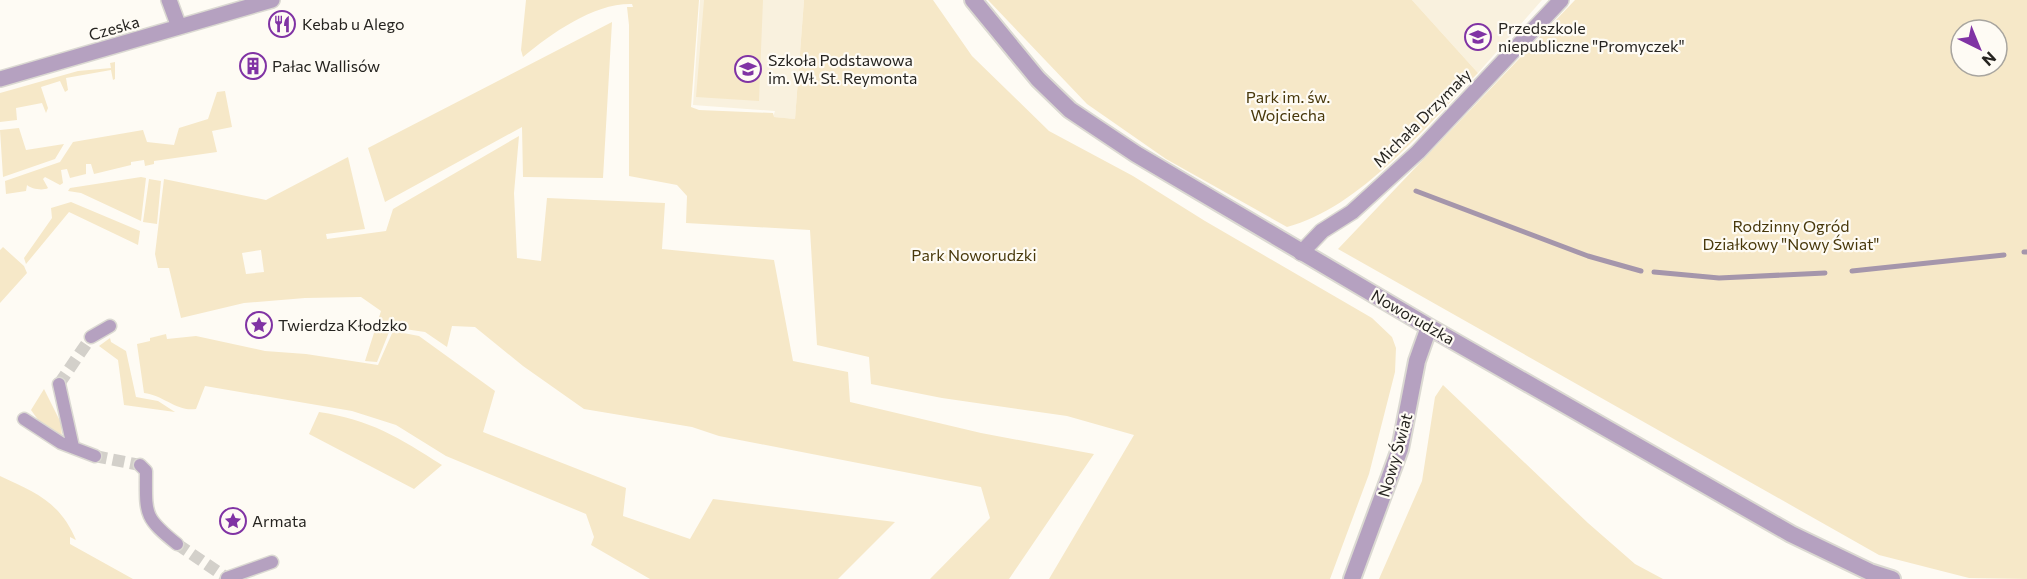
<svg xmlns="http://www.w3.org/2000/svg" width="2027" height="579" font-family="Commissioner,sans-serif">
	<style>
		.built { fill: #f9f1de }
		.green { fill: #f6e8c8; fill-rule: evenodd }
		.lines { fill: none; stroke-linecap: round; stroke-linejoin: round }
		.stream { stroke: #a596ab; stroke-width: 5 }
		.pedestrian-tunnel { stroke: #d3d0ca; stroke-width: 12; stroke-dasharray: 12 6; stroke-linecap: butt }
		.pedestrian-casing { stroke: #dbd9d2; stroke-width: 15 }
		.minor-casing { stroke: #dbd9d2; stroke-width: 18 }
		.tertiary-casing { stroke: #dbd9d2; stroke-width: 20 }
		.pedestrian { stroke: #b5a1c0; stroke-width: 12 }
		.minor { stroke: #b5a1c0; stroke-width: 15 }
		.tertiary { stroke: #b5a1c0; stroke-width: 16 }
		.labels { text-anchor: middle; stroke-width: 4.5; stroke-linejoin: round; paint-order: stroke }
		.poi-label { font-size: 16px; fill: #262420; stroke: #fefbf4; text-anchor: start }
		.street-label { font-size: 16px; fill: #262420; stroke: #fefbf4 }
		.park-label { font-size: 16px; fill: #48380b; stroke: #fefbf4 }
	</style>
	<rect width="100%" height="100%" fill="#fefbf4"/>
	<path class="built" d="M 700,0 L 804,0 L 795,119 L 773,117 L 775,111 L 693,105 Z
		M 1412,0 L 1542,0 L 1478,73 Z"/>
	<path class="green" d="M 526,0 L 699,0 L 691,107 L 699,110 L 773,113 L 774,117 L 795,119 L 804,0 L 933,0 L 972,56 L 1049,131 L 1133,176 L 1205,221 L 1372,318 L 1392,337 L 1396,348 L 1395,372 L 1369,474 L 1330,579 L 1049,579 L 1134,435 L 1067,416 L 942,398 L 871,384 L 869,357 L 817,345 L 810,230 L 686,223 L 687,196 L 677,185 L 629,176 L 629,25 L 627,7 L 633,7 L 632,4 C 594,3 552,33 523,57 L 521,50 Z
		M 704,0 L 763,0 L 759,101 L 696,97 Z
		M 988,0 L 1412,0 L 1478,73 C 1426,126 1360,208 1287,227 L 1166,159 L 1087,104 Z
		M 1575,0 L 2027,0 L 2027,579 L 1969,578 L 1879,555 L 1338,249 ZM 1961,30 L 1997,30 L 1997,66 L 1961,66 Z
		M 612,22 L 603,178 L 523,177 L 522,127 L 385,202 L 368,148 Z
		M 115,62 L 115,79 L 113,80 L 111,70 L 66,78 L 68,90 L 65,92 L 60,81 L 41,87 L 48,108 L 46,113 L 42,103 L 16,108 L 17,120 L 0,122 L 0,93 L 78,71 L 111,68 L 110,63 Z
		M 225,91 L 232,127 L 212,131 L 217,152 L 154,161 L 154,164 L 145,166 L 144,160 L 131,162 L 131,165 L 94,174 L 91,164 L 86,164 L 86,174 L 70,178 L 67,169 L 61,170 L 63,183 L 60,185 L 45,177 L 43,179 L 48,188 C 43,191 31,189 27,185 L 26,191 L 6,194 L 5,181 L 60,162 L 73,142 L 143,130 L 147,142 L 174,145 L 179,128 L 208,119 L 217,92 Z
		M 19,128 L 26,150 L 64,144 L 55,159 L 3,177 L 0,130 Z
		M 519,136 L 514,193 L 517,258 L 541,261 L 547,198 L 665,203 L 662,249 L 774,260 L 793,361 L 848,372 L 850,402 L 981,433 L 1094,454 L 1009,579 L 930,579 L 990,518 L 981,487 L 719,436 L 692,427 L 584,409 L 523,366 L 475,327 L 452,326 L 447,347 L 425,332 L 391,327 L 377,362 L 365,361 L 381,311 L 361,297 L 305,298 L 244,303 L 181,318 L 169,268 L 158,268 L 155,254 L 164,179 L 266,200 L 348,157 L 365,229 L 326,234 L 327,239 L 386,231 L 393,209 ZM 261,250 L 264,272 L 246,274 L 242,253 Z
		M 141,177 L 146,178 L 141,221 L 81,193 L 68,191 L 70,188 Z
		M 149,179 L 161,181 L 157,224 L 143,222 Z
		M 71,202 L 140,231 L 138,245 L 69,212 L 26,264 L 24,258 L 52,218 L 51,208 Z
		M 3,247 L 24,266 L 27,273 L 0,303 L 0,250 Z
		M 393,331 L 419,336 L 495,391 L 483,432 L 626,488 L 623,516 L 690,539 L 713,499 L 895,522 L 838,579 L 650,579 L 591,545 L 594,537 L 586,514 L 446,456 L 396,425 L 352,411 L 205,386 L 196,409 C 177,412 163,395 144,393 L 137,344 L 150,341 L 150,338 L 166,334 L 167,339 L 196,336 L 265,351 L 306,354 L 378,365 Z
		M 110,338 L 111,342 L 126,351 L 136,397 L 158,401 L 175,412 L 124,405 L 118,360 L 99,346 Z
		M 1443,385 L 1588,523 L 1635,564 L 1663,579 L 1379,579 L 1422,481 L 1435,397 Z
		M 44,389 L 61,423 L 62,438 L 41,424 L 31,410 Z
		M 319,412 C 371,420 398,437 442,465 L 414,489 L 309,434 Z
		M 0,476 C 35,492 60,502 76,540 L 70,537 L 70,544 L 133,579 L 0,579 Z"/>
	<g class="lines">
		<path class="stream" d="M 1416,191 L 1588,256 L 1641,271
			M 2024,252 L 2027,252
			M 1852,271 L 2004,255
			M 1654,272 L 1719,278 L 1825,273"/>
		<path class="pedestrian-tunnel" d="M 59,384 L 91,337
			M 95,456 L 140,465
			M 177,544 L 227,578"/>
		<defs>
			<path id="pedestrian" d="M 91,337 L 110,326
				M 59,384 L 73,447
				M 24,419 L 61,443 L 95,456
				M 140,465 L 146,471 C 146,514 143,517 177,544
				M 227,578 L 272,562"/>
			<path id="minor" d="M 169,0 L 179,27
				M 0,79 L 272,0
				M 1301,253 L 1322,231 L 1352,212 L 1418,152 L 1561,0"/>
			<path id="tertiary" d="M 973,0 L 1038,79 L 1070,110 L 1136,154 L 1429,327 L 1791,534 L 1870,572 L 1892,579
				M 1352,579 L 1400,449 L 1417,361 L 1429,327"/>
		</defs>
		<use href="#pedestrian" class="pedestrian-casing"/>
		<use href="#minor" class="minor-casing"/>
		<use href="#tertiary" class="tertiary-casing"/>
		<use href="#pedestrian" class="pedestrian"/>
		<use href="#minor" class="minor"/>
		<use href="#tertiary" class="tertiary"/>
	</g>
	<defs>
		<symbol id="restaurant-ring" viewBox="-11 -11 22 22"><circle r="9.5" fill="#fefbf4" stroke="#8033a4" stroke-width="1.5"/><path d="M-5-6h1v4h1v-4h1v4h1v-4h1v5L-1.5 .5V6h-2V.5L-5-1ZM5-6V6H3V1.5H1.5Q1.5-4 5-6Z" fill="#8033a4"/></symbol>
		<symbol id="school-ring" viewBox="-11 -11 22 22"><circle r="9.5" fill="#fefbf4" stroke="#8033a4" stroke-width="1.5"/><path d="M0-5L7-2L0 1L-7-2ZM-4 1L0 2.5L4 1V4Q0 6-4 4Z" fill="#8033a4"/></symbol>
		<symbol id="building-ring" viewBox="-11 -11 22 22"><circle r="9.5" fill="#fefbf4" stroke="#8033a4" stroke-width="1.5"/><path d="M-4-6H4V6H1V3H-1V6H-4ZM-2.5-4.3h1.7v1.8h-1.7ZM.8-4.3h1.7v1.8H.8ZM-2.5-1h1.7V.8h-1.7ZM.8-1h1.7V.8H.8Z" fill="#8033a4"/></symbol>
		<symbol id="sight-ring" viewBox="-11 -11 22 22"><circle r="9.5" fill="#fefbf4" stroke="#8033a4" stroke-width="1.5"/><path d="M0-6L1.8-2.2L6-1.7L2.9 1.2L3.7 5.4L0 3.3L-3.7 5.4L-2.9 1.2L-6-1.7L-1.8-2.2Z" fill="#8033a4"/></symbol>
	</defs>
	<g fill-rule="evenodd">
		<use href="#restaurant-ring" x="267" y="9" width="30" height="30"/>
		<use href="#school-ring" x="1463" y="22" width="30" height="30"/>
		<use href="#building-ring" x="238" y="51" width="30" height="30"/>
		<use href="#school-ring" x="733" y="54" width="30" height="30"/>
		<use href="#sight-ring" x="244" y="310" width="30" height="30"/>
		<use href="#sight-ring" x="218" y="506" width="30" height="30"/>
	</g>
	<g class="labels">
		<g class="poi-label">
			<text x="302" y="30">Kebab u Alego</text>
			<text x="1498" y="34">Przedszkole<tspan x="1498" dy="18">niepubliczne "Promyczek"</tspan></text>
			<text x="768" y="66">Szkoła Podstawowa<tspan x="768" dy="18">im. Wł. St. Reymonta</tspan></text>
			<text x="272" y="72">Pałac Wallisów</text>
			<text x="278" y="331">Twierdza Kłodzko</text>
			<text x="252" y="527">Armata</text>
		</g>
		<g class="street-label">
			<text transform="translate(114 28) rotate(-16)" y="6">Czeska</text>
			<text transform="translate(1422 118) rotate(-45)" y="6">Michała Drzymały</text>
			<text transform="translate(1413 317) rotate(30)" y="6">Noworudzka</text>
			<text transform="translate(1395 455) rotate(-74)" y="6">Nowy Świat</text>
		</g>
		<g class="park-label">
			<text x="1288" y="103">Park im. św.<tspan x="1288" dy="18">Wojciecha</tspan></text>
			<text x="1791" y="232">Rodzinny Ogród<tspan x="1791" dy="18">Działkowy "Nowy Świat"</tspan></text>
			<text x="974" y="261">Park Noworudzki</text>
		</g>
	</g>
	<g transform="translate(1979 48) rotate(137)"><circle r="28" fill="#fefbf4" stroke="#a8a59f" stroke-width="1.5"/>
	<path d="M0-4.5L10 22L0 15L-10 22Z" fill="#8033a4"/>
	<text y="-9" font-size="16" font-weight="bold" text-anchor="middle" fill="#262420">N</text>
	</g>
</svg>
